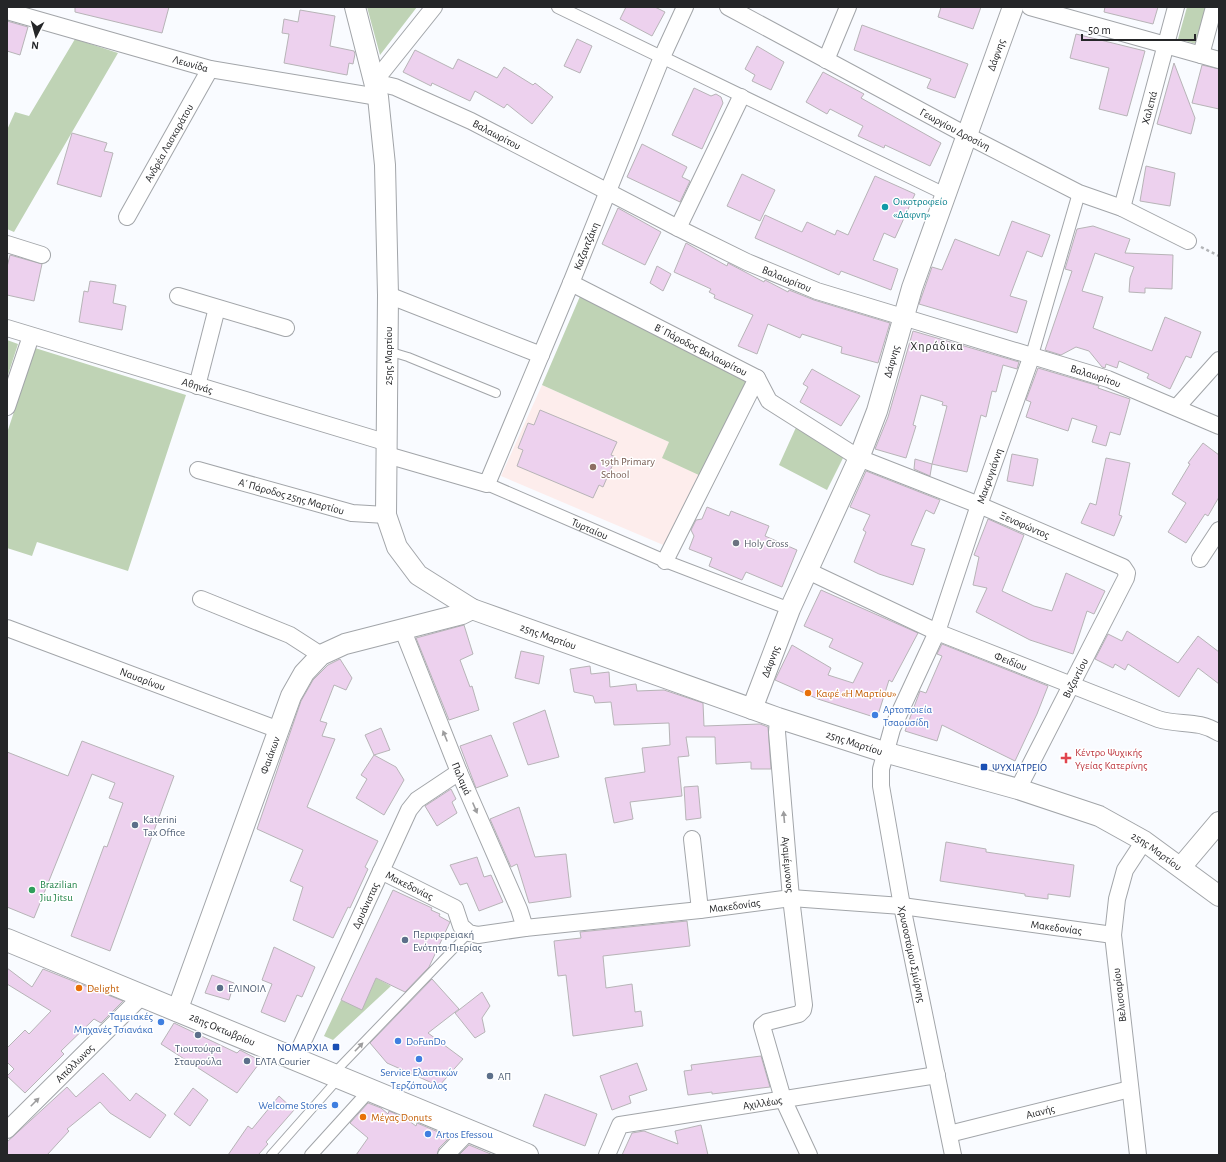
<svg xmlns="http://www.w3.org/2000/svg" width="1226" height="1162" font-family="'Alegreya Sans',sans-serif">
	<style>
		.education { fill: #fdedec }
		.green { fill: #bfd3b5 }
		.building { fill: #edd1ee; stroke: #b7b4b7 }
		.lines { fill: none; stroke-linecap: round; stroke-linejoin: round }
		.service-casing { stroke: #a2a5a9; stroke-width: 10 }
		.pedestrian-casing { stroke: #a2a5a9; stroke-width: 14 }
		.minor-casing { stroke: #a2a5a9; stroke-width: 18 }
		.tertiary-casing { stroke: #a2a5a9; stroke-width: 22 }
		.secondary-casing { stroke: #a2a5a9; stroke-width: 24 }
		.path { stroke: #b2b4b7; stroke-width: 2.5; stroke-dasharray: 3 3; stroke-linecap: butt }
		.service { stroke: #fff; stroke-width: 8 }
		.pedestrian { stroke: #fff; stroke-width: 12 }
		.minor { stroke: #fff; stroke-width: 16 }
		.tertiary { stroke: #fff; stroke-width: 20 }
		.secondary { stroke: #fff; stroke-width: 22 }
		.oneway { fill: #9d9d9e }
		.culture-dot { fill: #0f9aa8; stroke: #fff; stroke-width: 1.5 }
		.education-dot { fill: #8d6e63; stroke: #fff; stroke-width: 1.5 }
		.worship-dot { fill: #6b7280; stroke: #fff; stroke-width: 1.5 }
		.food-dot { fill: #e8710a; stroke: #fff; stroke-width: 1.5 }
		.shop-dot { fill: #3f7fe0; stroke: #fff; stroke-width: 1.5 }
		.health-dot { fill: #e0444e; stroke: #fff; stroke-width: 1.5 }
		.transit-dot { fill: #1a4fb4; stroke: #fff; stroke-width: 1.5 }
		.service-dot { fill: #5c6f8a; stroke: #fff; stroke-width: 1.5 }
		.leisure-dot { fill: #2e9e5b; stroke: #fff; stroke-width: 1.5 }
		.labels { text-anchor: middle; stroke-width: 3; stroke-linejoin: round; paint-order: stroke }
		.street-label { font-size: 11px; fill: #252628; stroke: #fff }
		.culture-label { font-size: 11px; fill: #0d838f; stroke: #fff; text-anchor: start }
		.education-label { font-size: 11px; fill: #785e54; stroke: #fff; text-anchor: start }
		.worship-label { font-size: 11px; fill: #5b616d; stroke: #fff; text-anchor: start }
		.food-label { font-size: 11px; fill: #c56008; stroke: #fff; text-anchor: start }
		.shop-label { font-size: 11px; fill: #366cbe; stroke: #fff; text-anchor: start }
		.health-label { font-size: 11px; fill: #be3a42; stroke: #fff; text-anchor: start }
		.transit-label { font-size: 11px; fill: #164399; stroke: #fff; text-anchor: start }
		.service-label { font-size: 11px; fill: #4e5e75; stroke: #fff; text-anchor: start }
		.leisure-label { font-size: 11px; fill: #27864d; stroke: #fff; text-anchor: start }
		.neighbourhood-label { font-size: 12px; letter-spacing: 1px; fill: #252628; stroke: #fff }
	</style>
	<rect width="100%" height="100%" fill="#f9fbff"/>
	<path class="education" d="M 542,385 L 669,442 L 701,476 L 668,547 L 501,476 Z"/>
	<path class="green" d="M 367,7 L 417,7 L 380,55 Z
		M 1187,7 L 1209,7 L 1200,45 L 1178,39 Z
		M 75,39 L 118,53 L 14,232 L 7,229 L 7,130 L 15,112 L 29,116 Z
		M 581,294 L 749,379 L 701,476 L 662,458 L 669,442 L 542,385 Z
		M 7,340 L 18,344 L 7,378 Z
		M 35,348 L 186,395 L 128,571 L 37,542 L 32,556 L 7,548 L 7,433 Z
		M 798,423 L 846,452 L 827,490 L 779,465 Z
		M 376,978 L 391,986 L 333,1040 L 324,1036 L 341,1000 L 362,1009 Z"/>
	<path class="building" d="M 75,7 L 169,7 L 162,33 L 75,12 Z
		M 626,7 L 655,7 L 665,12 L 652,36 L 620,19 Z
		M 941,7 L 981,7 L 973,29 L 938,17 Z
		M 1105,7 L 1158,7 L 1153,24 L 1104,12 Z
		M 300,10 L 335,16 L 330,46 L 354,51 L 355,54 L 353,64 L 349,63 L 347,75 L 284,63 L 289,34 L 282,33 L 284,19 L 298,22 Z
		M 7,21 L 28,27 L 20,55 L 7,51 Z
		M 862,25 L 968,64 L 955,98 L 927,88 L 931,79 L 854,50 Z
		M 1076,34 L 1145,51 L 1127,116 L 1099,109 L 1109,68 L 1070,58 Z
		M 577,39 L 592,46 L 580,73 L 564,66 Z
		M 757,46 L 784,62 L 771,90 L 752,81 L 755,75 L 745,69 Z
		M 415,50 L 453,69 L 458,59 L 497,78 L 504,67 L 533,85 L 535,83 L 553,97 L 532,124 L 507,104 L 504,108 L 475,91 L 470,101 L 432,83 L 431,86 L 403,72 Z
		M 1174,63 L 1195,118 L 1191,134 L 1157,124 Z
		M 1202,65 L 1219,69 L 1219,109 L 1192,103 Z
		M 823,72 L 864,94 L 861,98 L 941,143 L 930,166 L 885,145 L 884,148 L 858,136 L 863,126 L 830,109 L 827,114 L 806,102 Z
		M 694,88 L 711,96 L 716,94 L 721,97 L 723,103 L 702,149 L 672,135 Z
		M 72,133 L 107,143 L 104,151 L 113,153 L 101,197 L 57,184 Z
		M 642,144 L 687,167 L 682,177 L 690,181 L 680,202 L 627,177 Z
		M 1146,166 L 1175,173 L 1170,206 L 1140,201 Z
		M 742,174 L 775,190 L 760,221 L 727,206 Z
		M 875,176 L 915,194 L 895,238 L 884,233 L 873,260 L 898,269 L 891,290 L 841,271 L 839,275 L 755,238 L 765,215 L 802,232 L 807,222 L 835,235 L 837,230 L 848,235 Z
		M 618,208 L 661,232 L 645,265 L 602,244 Z
		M 1012,221 L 1050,235 L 1042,257 L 1027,251 L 1010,296 L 1027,301 L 1017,333 L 919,304 L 932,267 L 942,270 L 955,239 L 999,256 Z
		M 1093,226 L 1130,239 L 1125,253 L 1173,255 L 1172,289 L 1145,288 L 1145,293 L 1129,292 L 1130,278 L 1134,267 L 1095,253 L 1082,291 L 1103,297 L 1093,328 L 1152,351 L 1165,317 L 1201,332 L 1191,358 L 1186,356 L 1170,389 L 1147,378 L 1149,374 L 1119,361 L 1117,368 L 1106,364 L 1105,368 L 1102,367 L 1089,351 L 1076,347 L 1061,355 L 1045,350 L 1072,271 L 1065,269 L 1077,229 Z
		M 686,243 L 727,266 L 728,263 L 764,282 L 765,280 L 788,292 L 789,290 L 814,300 L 890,323 L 878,363 L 841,353 L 842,347 L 802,334 L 800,338 L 768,324 L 757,354 L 738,346 L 753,315 L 714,298 L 715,295 L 709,292 L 711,289 L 674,272 Z
		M 10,255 L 42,264 L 34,301 L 7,295 L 7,267 Z
		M 657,266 L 671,274 L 663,291 L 650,283 Z
		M 90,281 L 116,285 L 113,303 L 126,306 L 122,330 L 79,322 L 84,291 L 88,292 Z
		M 913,331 L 1019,362 L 1017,369 L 1003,365 L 996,392 L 992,391 L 986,417 L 981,415 L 967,472 L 932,464 L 947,406 L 942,405 L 943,402 L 921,395 L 913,425 L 916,426 L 906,458 L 875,449 L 888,417 Z
		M 1038,368 L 1099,386 L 1098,388 L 1130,399 L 1120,435 L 1110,432 L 1106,446 L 1092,442 L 1097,426 L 1072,418 L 1068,431 L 1026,417 L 1031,402 L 1026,400 Z
		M 812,369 L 860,396 L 841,426 L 800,402 L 808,387 L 803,384 Z
		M 540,410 L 617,442 L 611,455 L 616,457 L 603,487 L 599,485 L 593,498 L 517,466 L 523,450 L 518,448 L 528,423 L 534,425 Z
		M 1203,443 L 1219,455 L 1219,497 L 1208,516 L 1205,514 L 1186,543 L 1168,532 L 1186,503 L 1172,494 L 1190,464 L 1188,463 Z
		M 1012,454 L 1038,459 L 1033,486 L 1007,481 Z
		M 1106,458 L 1130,463 L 1119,515 L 1122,516 L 1114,536 L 1081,523 L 1090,503 L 1096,505 Z
		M 915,459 L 932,464 L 930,476 L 914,469 Z
		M 866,471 L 940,500 L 934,514 L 926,510 L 911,545 L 925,549 L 913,585 L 879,574 L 854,562 L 866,532 L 863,530 L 870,515 L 850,507 Z
		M 707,507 L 729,516 L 731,511 L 769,526 L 765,536 L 797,550 L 782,587 L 746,572 L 742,580 L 709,566 L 712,558 L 689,549 L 694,536 L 691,530 L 696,520 L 702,519 Z
		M 988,519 L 1024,535 L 1002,591 L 1034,606 L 1052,611 L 1066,573 L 1105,591 L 1094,614 L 1087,611 L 1073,654 L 1030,640 L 976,612 L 987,588 L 973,585 L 979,557 L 974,555 Z
		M 821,590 L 918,633 L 892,682 L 889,680 L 877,718 L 818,699 L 775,680 L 792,645 L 831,668 L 828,675 L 853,683 L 863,663 L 829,647 L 833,639 L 804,626 Z
		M 464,625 L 473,654 L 460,660 L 470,687 L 472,686 L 479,710 L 449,720 L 416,638 Z
		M 1127,631 L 1178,663 L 1198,636 L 1219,652 L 1219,684 L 1198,668 L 1179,697 L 1128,664 L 1125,670 L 1115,664 L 1113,668 L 1095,659 L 1108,634 L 1122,641 Z
		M 942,644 L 1048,686 L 1037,714 L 1015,761 L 942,725 L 937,741 L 905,731 L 920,691 L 926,693 L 942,656 L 937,654 Z
		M 521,651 L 544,656 L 539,684 L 515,678 Z
		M 340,659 L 352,678 L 346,690 L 334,685 L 320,721 L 327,723 L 322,736 L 335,739 L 307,807 L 378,841 L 365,867 L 368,869 L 350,908 L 348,907 L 333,938 L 293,920 L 303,887 L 290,881 L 303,850 L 257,829 L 301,701 L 313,680 L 328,665 Z
		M 590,666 L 591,674 L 609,672 L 610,687 L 636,684 L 637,691 L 664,690 L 703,703 L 704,726 L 760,724 L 768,727 L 771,769 L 751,769 L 751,762 L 716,764 L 715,737 L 686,737 L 689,756 L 678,757 L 682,796 L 630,802 L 633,819 L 614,823 L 605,778 L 645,772 L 642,748 L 670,745 L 669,723 L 614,725 L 611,702 L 595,703 L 593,696 L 574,692 L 570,669 Z
		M 545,710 L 559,757 L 528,765 L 513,723 Z
		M 381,728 L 390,750 L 374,755 L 365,735 Z
		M 491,735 L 508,776 L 476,788 L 460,746 Z
		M 82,741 L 174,776 L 110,951 L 71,936 L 104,846 L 107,847 L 123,803 L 109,798 L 115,783 L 92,774 L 34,918 L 7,907 L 7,752 L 68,776 Z
		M 374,755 L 396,767 L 404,780 L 384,815 L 356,798 L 367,779 L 361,775 Z
		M 698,786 L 701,818 L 686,820 L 684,787 Z
		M 451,789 L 456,799 L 452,802 L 457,813 L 437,826 L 425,806 Z
		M 519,807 L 535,857 L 566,854 L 571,897 L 529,903 L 517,864 L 511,867 L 490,819 Z
		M 946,842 L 986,849 L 986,852 L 1074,865 L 1070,897 L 1048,894 L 1048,899 L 1025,896 L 1025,894 L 940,881 Z
		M 477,857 L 484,877 L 491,875 L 503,902 L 479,911 L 467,883 L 460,885 L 450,865 Z
		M 393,890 L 432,908 L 431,910 L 440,914 L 439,916 L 450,922 L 429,967 L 405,992 L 376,978 L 362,1010 L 341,1000 Z
		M 687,921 L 690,946 L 603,956 L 606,988 L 632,984 L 635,1012 L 641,1011 L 643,1026 L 573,1036 L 566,975 L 558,976 L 554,941 L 581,938 L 580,932 Z
		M 274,947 L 315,967 L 302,997 L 297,995 L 285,1022 L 261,1012 L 272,984 L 262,980 Z
		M 7,968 L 32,987 L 43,969 L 123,1001 L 101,1023 L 94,1019 L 61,1051 L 64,1054 L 25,1093 L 7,1076 L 14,1069 L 7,1062 L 7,1048 L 25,1030 L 29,1034 L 51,1011 L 7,984 Z
		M 212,975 L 234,983 L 229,1000 L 205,993 Z
		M 432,979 L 459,1009 L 428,1033 L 463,1059 L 439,1086 L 387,1063 L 370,1043 Z
		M 482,992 L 490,1006 L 482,1018 L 485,1032 L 475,1038 L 455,1013 Z
		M 174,1023 L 237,1053 L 240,1050 L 261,1061 L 237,1093 L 161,1044 Z
		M 761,1056 L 770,1087 L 712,1094 L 712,1092 L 688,1095 L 684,1071 L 692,1070 L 691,1065 Z
		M 637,1063 L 647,1090 L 629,1096 L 631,1103 L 612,1110 L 600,1076 Z
		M 103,1073 L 130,1101 L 136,1093 L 166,1115 L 150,1138 L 110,1113 L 100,1102 L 67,1129 L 69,1131 L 47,1155 L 7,1155 L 7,1142 L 67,1087 L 76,1097 Z
		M 193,1088 L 208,1100 L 190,1126 L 174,1114 Z
		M 545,1094 L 597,1114 L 585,1146 L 533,1126 Z
		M 279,1096 L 294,1110 L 266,1142 L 268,1144 L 258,1155 L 228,1155 L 248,1126 L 252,1129 Z
		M 368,1103 L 381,1108 L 388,1114 L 389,1111 L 405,1118 L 416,1126 L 417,1123 L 450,1137 L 439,1148 L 437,1155 L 356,1155 L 368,1138 L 350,1123 Z
		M 701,1125 L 708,1155 L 622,1155 L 632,1133 L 644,1131 L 678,1144 L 675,1131 Z
		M 469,1145 L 474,1147 L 493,1155 L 459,1155 Z"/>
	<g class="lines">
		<defs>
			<path id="service" d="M 388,351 L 408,357 L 496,393
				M 333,1074 L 469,933
				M 271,1155 L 339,1078"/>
			<g id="pedestrian">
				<path d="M 558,7 L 945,194"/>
				<path d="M 1032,355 L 1079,193"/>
				<path id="s1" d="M 487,484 L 665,561 L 790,609"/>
				<path d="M 311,1155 L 370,1090"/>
			</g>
			<g id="minor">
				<path id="s2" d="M 434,7 L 374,82 L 395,87 L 471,121 L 678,228 L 747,262 L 817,291 L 1108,379 L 1219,426"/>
				<path id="s3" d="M 728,7 L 966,135 L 1079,193 L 1122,208 L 1188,241"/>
				<path d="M 1030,7 L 1219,60"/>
				<path id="s4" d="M 7,11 L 210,69 L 378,97"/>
				<path d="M 1201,55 L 1214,7"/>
				<path d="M 826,60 L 848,7"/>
				<path id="s5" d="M 1122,208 L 1176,7"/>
				<path id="s6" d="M 127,217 L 210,69"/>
				<path d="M 678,228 L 741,97"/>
				<path d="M 7,244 L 42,255"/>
				<path id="s7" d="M 571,283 L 757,378 L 769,401 L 859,458 L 979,505 L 1123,567 L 1127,573 L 1126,578 L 1018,789"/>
				<path d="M 388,295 L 541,355"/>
				<path d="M 178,296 L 286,328"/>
				<path id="s8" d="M 7,328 L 388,443"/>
				<path d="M 197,386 L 217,308"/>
				<path d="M 7,407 L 31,336"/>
				<path d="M 1177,407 L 1219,360"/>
				<path id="s9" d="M 387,455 L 487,484 L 571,283 L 662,57 L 685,7"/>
				<path id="s10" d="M 198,470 L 352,513 L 386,515"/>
				<path d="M 1200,559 L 1219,530"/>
				<path d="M 665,561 L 757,378"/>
				<path id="s11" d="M 808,571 L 937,632 L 1158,719 C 1181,726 1197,719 1219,733"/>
				<path d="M 201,599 L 290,635 L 321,655"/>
				<path id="s12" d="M 7,628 L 279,730"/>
				<path id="s13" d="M 402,628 L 459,772 L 519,909 L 525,928"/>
				<path id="s14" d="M 778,718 L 777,732 L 791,898 L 804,1005 L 803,1010 L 799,1014 L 767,1022 L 762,1026 L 783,1099 L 809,1155"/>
				<path d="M 692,839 L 700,910"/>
				<path id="s15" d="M 381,871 L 455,908 L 461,926 L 469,933 L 478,935 L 525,928 L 700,910 L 791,898 L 902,906 L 1113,935"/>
				<path id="s16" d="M 295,1059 L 409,810 L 417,800 L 459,772"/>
				<path id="s17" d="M 7,1130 L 142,996"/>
				<path id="s18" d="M 949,1134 L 1130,1089"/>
				<path d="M 446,1155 L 469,1131"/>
				<path id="s19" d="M 607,1155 L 620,1125 L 937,1075"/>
				<path id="s20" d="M 953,1155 L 902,906 L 881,786 L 881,769 L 892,729 L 937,632 L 979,505 L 1032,355"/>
				<path d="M 1138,1155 L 1113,935 L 1117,899 L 1125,870 L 1144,841"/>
			</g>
			<g id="tertiary">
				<path id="s21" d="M 355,7 L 378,97 L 385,165 L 388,295 L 386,515 L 397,547 L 418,575 L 472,609 L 778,718 L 884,752 L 1018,789 L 1099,816 L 1144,841 L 1219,896"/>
				<path id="s22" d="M 752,709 L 790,609 L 859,458 L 877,411 L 912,288 L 1013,7"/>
				<path d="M 1181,867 L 1219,822"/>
				<path id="s23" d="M 177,1011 L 291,696 L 304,673 L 321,655 L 345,644 L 462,614 L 472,609"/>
			</g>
			<g id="secondary">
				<path id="s24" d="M 7,940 L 527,1155"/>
			</g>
		</defs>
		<use href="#service" class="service-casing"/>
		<use href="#pedestrian" class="pedestrian-casing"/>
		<use href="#minor" class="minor-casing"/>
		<use href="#tertiary" class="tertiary-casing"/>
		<use href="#secondary" class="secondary-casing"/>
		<path class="path" d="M 1201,247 L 1219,256"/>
		<use href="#service" class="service"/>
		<use href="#pedestrian" class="pedestrian"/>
		<use href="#minor" class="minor"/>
		<use href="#tertiary" class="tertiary"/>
		<use href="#secondary" class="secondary"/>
	</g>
	<defs><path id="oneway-solid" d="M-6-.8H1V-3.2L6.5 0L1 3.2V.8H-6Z"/></defs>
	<g class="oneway">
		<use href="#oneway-solid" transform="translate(445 736) rotate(-112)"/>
		<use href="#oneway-solid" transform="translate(475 808) rotate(67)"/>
		<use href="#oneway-solid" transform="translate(784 817) rotate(-95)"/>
		<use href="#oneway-solid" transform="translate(359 1047) rotate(-46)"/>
		<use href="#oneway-solid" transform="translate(35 1102) rotate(-45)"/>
	</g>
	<circle class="culture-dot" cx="885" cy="207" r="4"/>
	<circle class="education-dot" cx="593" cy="467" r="4"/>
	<circle class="worship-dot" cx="736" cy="543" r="4"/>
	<g class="food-dot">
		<circle cx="808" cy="693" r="4"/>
		<circle cx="79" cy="988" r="4"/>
		<circle cx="363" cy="1117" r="4"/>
	</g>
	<g class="shop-dot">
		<circle cx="875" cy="715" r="4"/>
		<circle cx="161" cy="1022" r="4"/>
		<circle cx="398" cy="1041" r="4"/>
		<circle cx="419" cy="1059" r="4"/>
		<circle cx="335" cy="1105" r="4"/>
		<circle cx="428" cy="1134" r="4"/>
	</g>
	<path class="health-dot" d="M1064 752h4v4h4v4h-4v4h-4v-4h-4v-4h4z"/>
	<g class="transit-dot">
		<rect x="980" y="763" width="8" height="8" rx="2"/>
		<rect x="332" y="1043" width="8" height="8" rx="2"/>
	</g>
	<g class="service-dot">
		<circle cx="135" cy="825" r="4"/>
		<circle cx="405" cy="940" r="4"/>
		<circle cx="220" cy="988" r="4"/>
		<circle cx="198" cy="1035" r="4"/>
		<circle cx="247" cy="1061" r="4"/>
		<circle cx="490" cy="1076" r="4"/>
	</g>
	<circle class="leisure-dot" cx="32" cy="890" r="4"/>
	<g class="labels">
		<g class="street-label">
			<text dy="4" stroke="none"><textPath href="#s22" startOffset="699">Δάφνης</textPath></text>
			<text dy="4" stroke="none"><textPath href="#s4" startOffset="191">Λεωνίδα</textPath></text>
			<text dy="4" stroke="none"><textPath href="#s5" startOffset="104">Χαλεπά</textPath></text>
			<text dy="4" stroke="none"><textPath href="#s3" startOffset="258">Γεωργίου Δροσίνη</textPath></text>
			<text dy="4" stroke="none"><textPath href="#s2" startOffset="230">Βαλαωρίτου</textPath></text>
			<text dy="4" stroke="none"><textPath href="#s6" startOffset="85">Ανδρέα Λασκαράτου</textPath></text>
			<text dy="4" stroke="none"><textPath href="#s9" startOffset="362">Καζαντζάκη</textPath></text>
			<text dy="4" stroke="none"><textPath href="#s2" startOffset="554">Βαλαωρίτου</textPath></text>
			<text dy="4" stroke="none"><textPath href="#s7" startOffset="146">Β΄ Πάροδος Βαλαωρίτου</textPath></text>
			<text transform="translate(388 356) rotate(-90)" y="4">25ης Μαρτίου</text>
			<text dy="4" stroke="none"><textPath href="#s22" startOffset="375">Δάφνης</textPath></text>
			<text dy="4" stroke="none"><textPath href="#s2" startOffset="878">Βαλαωρίτου</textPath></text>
			<text dy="4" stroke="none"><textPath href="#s8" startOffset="199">Αθηνάς</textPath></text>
			<text dy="4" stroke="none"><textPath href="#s20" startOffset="706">Μακρυγιάννη</textPath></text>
			<text dy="4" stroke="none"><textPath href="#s10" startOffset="97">Α΄ Πάροδος 25ης Μαρτίου</textPath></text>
			<text dy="4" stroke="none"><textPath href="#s7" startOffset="520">Ξενοφώντος</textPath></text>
			<text dy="4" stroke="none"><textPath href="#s1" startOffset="112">Τυρταίου</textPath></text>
			<text dy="4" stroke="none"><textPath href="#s21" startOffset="725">25ης Μαρτίου</textPath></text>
			<text dy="4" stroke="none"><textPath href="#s11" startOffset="222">Φειδίου</textPath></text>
			<text dy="4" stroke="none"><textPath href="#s22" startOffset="51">Δάφνης</textPath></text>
			<text transform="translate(1075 678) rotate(-63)" y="4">Βυζαντίου</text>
			<text dy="4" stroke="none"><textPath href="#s12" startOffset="145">Ναυαρίνου</textPath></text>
			<text dy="4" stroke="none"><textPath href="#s21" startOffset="1049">25ης Μαρτίου</textPath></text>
			<text dy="4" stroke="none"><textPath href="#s23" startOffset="272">Φαιάκων</textPath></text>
			<text dy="4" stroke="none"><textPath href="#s13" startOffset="162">Παλαμά</textPath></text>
			<text dy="4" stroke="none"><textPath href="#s21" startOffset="1372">25ης Μαρτίου</textPath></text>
			<text dy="4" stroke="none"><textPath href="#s14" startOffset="147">Αγαμέμνονος</textPath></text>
			<text dy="4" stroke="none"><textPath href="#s15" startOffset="32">Μακεδονίας</textPath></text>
			<text dy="4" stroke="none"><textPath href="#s16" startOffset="169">Δρυάνιστας</textPath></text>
			<text dy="4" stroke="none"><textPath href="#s15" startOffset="380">Μακεδονίας</textPath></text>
			<text dy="4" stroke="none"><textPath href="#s15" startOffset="704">Μακεδονίας</textPath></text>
			<text transform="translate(912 954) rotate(78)" y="4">Χρυσοστόμου Σμύρνης</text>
			<text transform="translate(1119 995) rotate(-97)" y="4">Βελισσαρίου</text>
			<text dy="4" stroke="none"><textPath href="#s24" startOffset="233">28ης Οκτωβρίου</textPath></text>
			<text dy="4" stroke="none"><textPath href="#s17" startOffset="95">Απόλλωνος</textPath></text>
			<text dy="4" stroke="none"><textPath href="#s19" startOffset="177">Αχιλλέως</textPath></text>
			<text dy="4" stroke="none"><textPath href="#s18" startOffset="94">Αιανής</textPath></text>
		</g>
		<g class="culture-label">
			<text x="893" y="205">Οικοτροφείο<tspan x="893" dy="13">«Δάφνη»</tspan></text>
		</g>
		<g class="education-label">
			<text x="601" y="465">19th Primary<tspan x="601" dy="13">School</tspan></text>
		</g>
		<g class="worship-label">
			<text x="744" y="547">Holy Cross</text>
		</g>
		<g class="food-label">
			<text x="816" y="697">Καφέ «Η Μαρτίου»</text>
			<text x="87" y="992">Delight</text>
			<text x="371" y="1121">Μέγας Donuts</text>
		</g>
		<g class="shop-label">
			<text x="883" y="713">Αρτοποιεία<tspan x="883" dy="13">Τσαουσίδη</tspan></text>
			<text x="153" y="1020" text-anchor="end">Ταμειακές<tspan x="153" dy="13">Μηχανές Τσιανάκα</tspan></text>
			<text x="406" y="1045">DoFunDo</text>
			<text x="419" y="1076" text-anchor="middle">Service Ελαστικών<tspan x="419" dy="13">Τερζόπουλος</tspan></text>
			<text x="327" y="1109" text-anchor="end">Welcome Stores</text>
			<text x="436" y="1138">Artos Efessou</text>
		</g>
		<g class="health-label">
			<text x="1075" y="756">Κέντρο Ψυχικής<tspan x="1075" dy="13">Υγείας Κατερίνης</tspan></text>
		</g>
		<g class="transit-label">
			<text x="992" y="771">ΨΥΧΙΑΤΡΕΙΟ</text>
			<text x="328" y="1051" text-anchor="end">ΝΟΜΑΡΧΙΑ</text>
		</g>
		<g class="service-label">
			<text x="143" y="823">Katerini<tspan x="143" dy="13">Tax Office</tspan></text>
			<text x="413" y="938">Περιφερειακή<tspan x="413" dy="13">Ενότητα Πιερίας</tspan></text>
			<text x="228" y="992">ΕΛΙΝΟΙΛ</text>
			<text x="198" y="1052" text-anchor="middle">Τιουτούφα<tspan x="198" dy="13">Σταυρούλα</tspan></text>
			<text x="255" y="1065">ΕΛΤΑ Courier</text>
			<text x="498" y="1080">ΑΠ</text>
		</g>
		<g class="leisure-label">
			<text x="40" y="888">Brazilian<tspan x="40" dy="13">Jiu Jitsu</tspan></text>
		</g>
		<g class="neighbourhood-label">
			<text x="937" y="350">Χηράδικα</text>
		</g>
	</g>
	<rect width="1226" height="1162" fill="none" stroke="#252628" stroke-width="16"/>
	<g transform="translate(36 36) rotate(186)" stroke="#ffffff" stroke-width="3" paint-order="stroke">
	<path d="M0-3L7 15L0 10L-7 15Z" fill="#252628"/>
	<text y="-6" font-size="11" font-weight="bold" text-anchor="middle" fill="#252628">N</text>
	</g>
	<path d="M1082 34v6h113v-6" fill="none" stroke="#252628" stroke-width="2"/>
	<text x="1088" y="34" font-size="12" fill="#252628" stroke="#ffffff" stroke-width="3" paint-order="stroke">50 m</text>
</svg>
